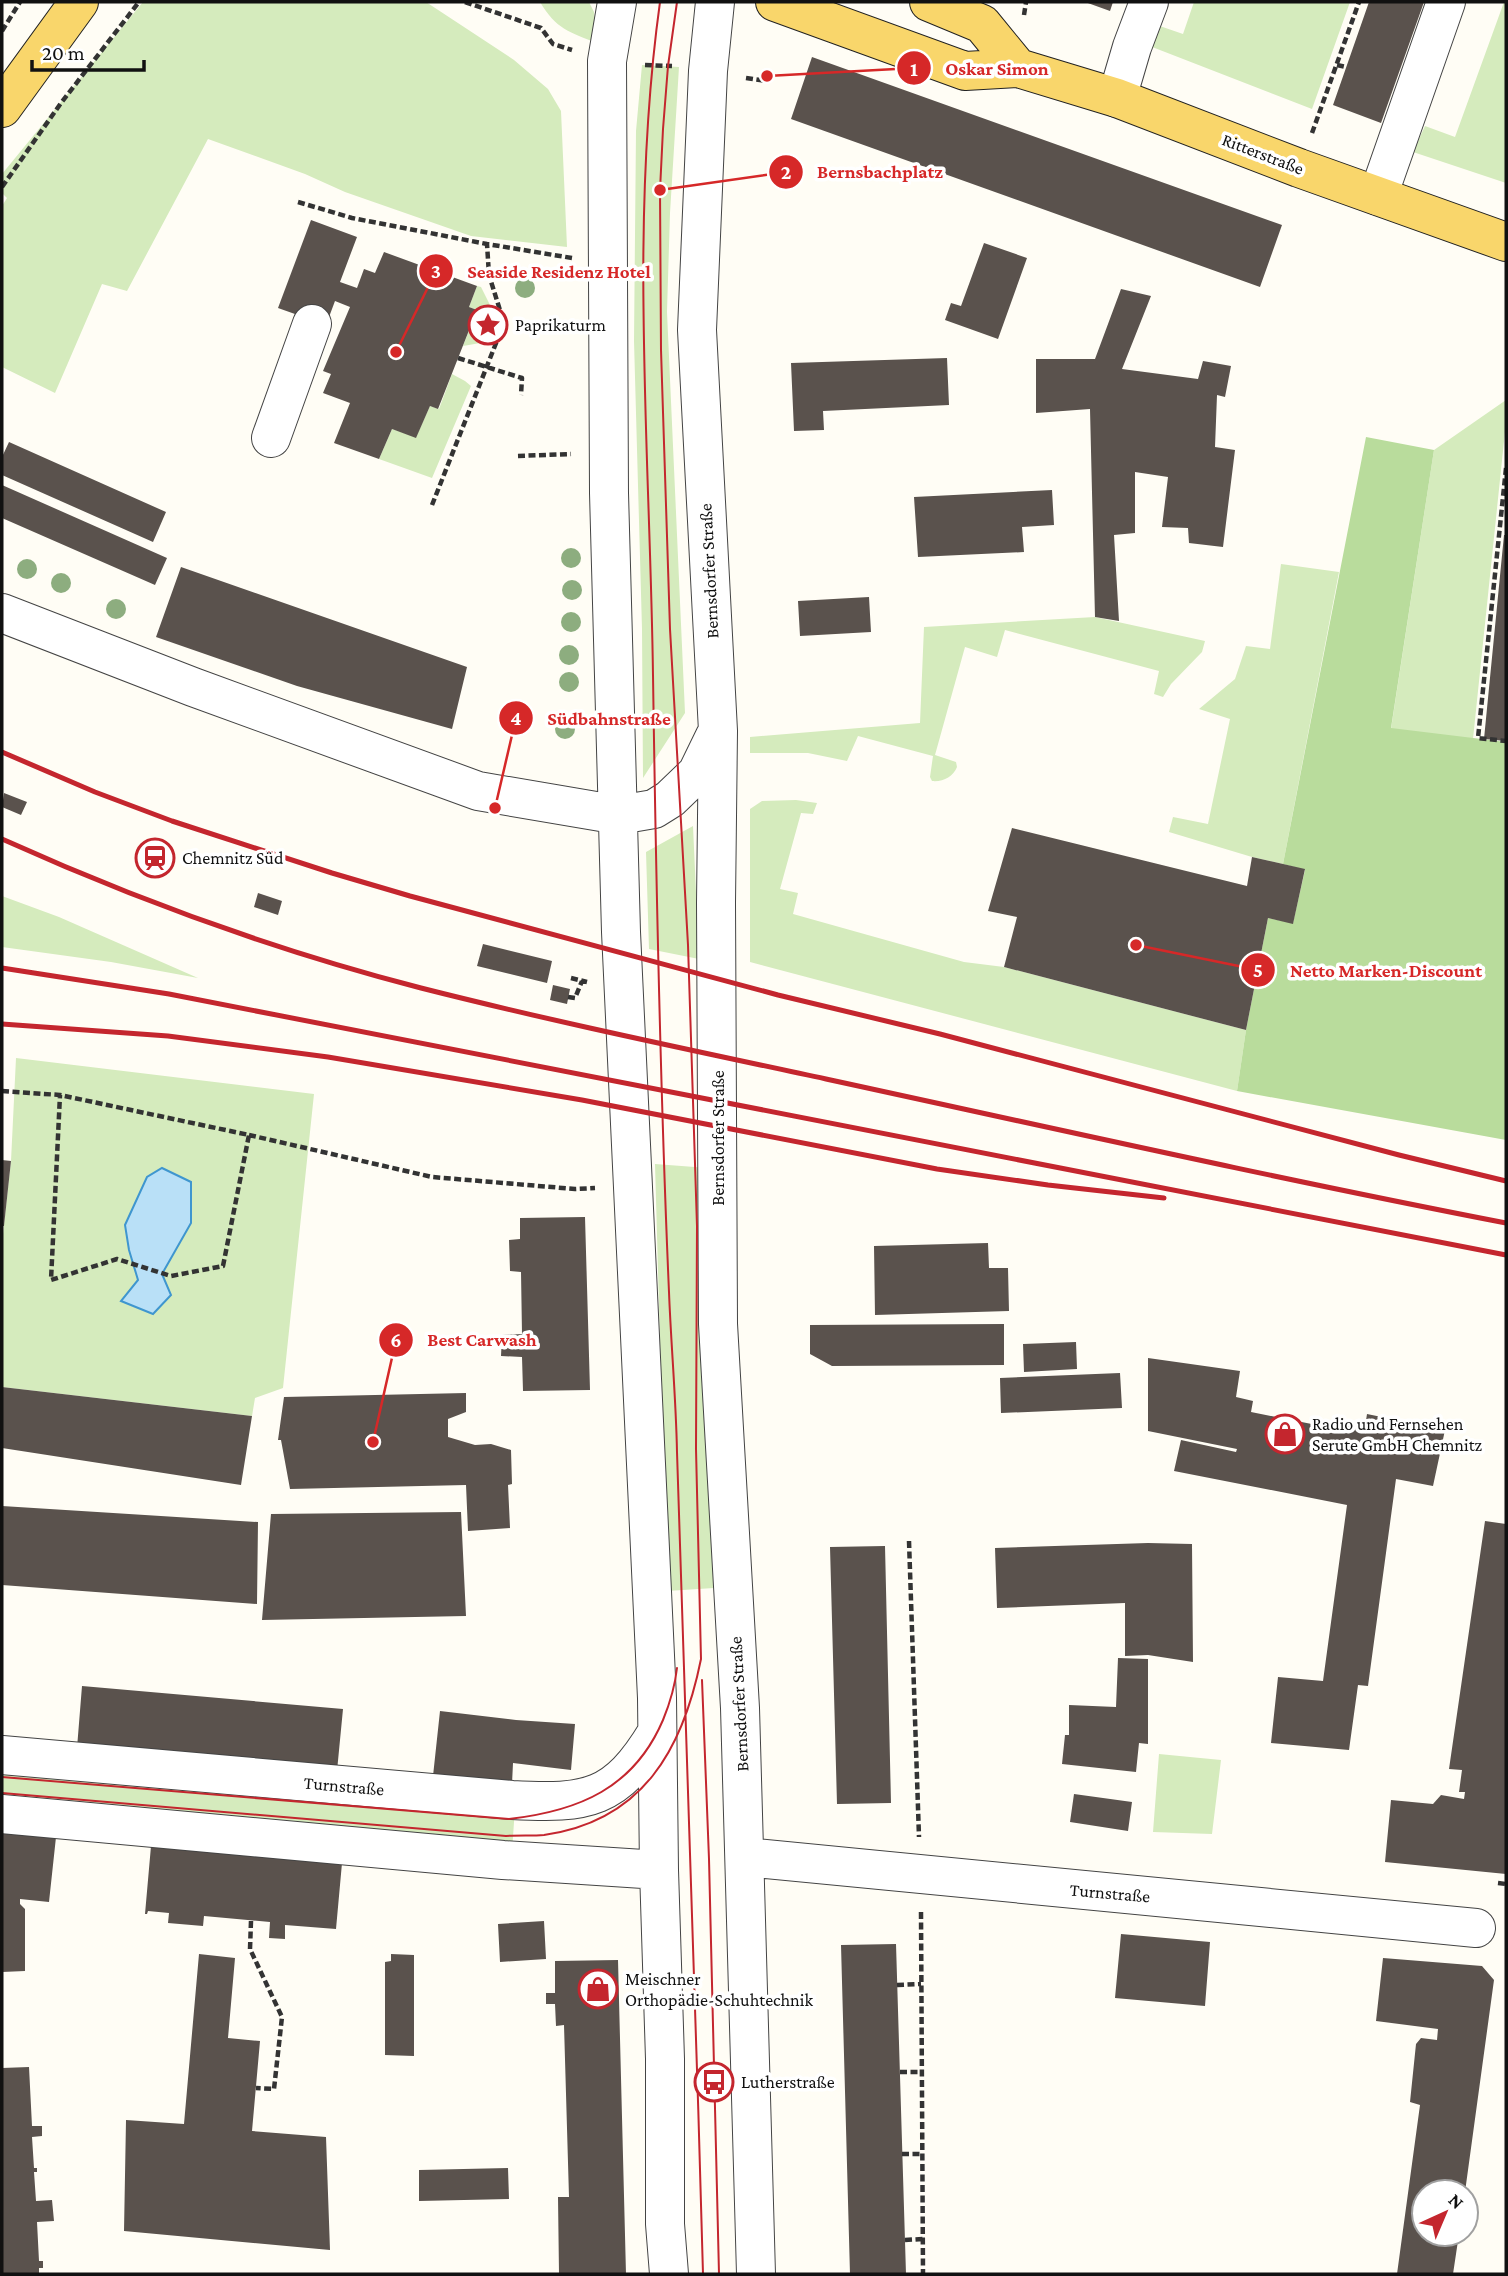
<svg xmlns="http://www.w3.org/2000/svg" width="1508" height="2276" font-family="'Crimson Pro',serif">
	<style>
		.green { fill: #d5ebbd }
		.forest { fill: #b9dc9c }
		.water { fill: #b9e0f7; stroke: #3f96cf; stroke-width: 2 }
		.building { fill: #5a524d }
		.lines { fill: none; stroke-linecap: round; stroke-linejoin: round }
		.minor-casing { stroke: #444; stroke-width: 40 }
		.major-casing { stroke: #222; stroke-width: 40 }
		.path { stroke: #333; stroke-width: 4.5; stroke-dasharray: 7 3.5; stroke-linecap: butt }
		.minor { stroke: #fff; stroke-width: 38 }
		.major { stroke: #f9d66b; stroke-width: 38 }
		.tram { stroke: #c4262e; stroke-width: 2 }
		.rail { stroke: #c4262e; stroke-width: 5 }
		.tree { fill: #8dad7f }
		.labels { text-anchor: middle; stroke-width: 7; stroke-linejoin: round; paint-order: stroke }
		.street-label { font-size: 18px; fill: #111; stroke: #fff }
		.poi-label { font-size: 18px; fill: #111; stroke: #fff; text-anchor: start }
		.leader { fill: none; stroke: #d62828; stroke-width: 2.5 }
		.callout-dot { fill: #d62828; stroke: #fff; stroke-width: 2.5 }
		.mark-label { font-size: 21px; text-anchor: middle; font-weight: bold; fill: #fff }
		.callout-label { font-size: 19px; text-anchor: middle; font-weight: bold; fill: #d62828; stroke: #fff; stroke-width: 7; stroke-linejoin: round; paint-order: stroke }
	</style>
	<rect width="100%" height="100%" fill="#fffdf5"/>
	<path class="green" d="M 143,2 L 426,2 L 514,60 L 548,89 L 561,111 L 567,247 L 471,236 L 345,192 L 305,174 L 208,139 L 127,291 L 102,284 L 55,393 L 2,367 L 2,206 L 7,198 L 2,193 L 2,174 Z
		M 540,2 L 589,2 L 594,12 L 597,43 C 569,32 556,29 540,2 Z
		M 1194,2 L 1350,2 L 1312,109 L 1147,45 L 1154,24 L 1183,34 Z
		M 1504,2 L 1506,2 L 1506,183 L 1413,152 L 1425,126 L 1455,137 Z
		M 642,65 L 679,67 L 670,213 L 667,312 L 685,713 L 643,778 L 642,629 L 634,341 L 636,131 Z
		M 477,286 L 481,287 L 496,317 L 486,342 L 463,346 L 477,310 L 469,307 Z
		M 452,374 L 465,381 L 471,386 L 432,478 L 379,459 L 392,429 L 416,437 L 430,406 L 439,409 Z
		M 1506,400 L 1506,422 L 1473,739 L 1391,729 L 1434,450 Z
		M 1281,564 L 1339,572 L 1283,864 L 1252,857 L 1169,832 L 1173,817 L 1208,824 L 1230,719 L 1199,709 L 1235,679 L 1246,646 L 1270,649 Z
		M 1095,617 L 1205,641 L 1202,652 L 1171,684 L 1163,697 L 1154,694 L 1159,671 L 1005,630 L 997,657 L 965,647 L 935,755 L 956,762 L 957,767 C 953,777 943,782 932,781 L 930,777 L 933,756 L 858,736 L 847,761 L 808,753 L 750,753 L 750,737 L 920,723 L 924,627 Z
		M 796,800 L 817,803 L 813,814 L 801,813 L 780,889 L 798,893 L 793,914 L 964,962 L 1004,967 L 1246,1030 L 1237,1091 L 750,962 L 750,809 L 762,801 Z
		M 693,826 L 699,959 L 649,949 L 646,852 Z
		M 2,896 L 59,917 L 198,978 L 111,962 L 2,947 Z
		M 16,1058 L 314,1094 L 283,1388 L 255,1398 L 252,1416 L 2,1387 L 2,1243 L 11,1161 Z
		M 655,1164 L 708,1168 L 714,1588 L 667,1591 Z
		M 1159,1754 L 1221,1760 L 1212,1834 L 1153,1832 Z
		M 2,1765 L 515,1808 L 512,1851 L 2,1805 Z"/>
	<path class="forest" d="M 1366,437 L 1434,450 L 1391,728 L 1506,742 L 1506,1140 L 1237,1091 L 1246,1030 L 1268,918 L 1293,923 L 1305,870 L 1283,864 Z"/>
	<path class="water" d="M 162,1168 L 191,1182 L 191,1223 L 162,1274 L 171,1295 L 153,1314 L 121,1301 L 138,1280 L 129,1250 L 125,1225 L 147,1177 Z"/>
	<path class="building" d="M 1085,2 L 1113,2 L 1110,11 Z
		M 1369,2 L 1424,2 L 1381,123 L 1333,105 Z
		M 812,57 L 1282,225 L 1260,287 L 791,119 Z
		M 311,220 L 357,237 L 340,282 L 357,288 L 364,269 L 375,273 L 384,252 L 477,286 L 469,307 L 477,310 L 438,409 L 430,406 L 416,438 L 392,429 L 379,459 L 334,443 L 350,403 L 323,393 L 331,374 L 323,371 L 350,307 L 335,301 L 326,325 L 278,308 Z
		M 984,243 L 1027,258 L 998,339 L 945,320 L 951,303 L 961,306 Z
		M 1121,289 L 1151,296 L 1122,369 L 1198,379 L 1203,361 L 1231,366 L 1225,397 L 1217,395 L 1215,447 L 1235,450 L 1223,547 L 1189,543 L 1188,528 L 1162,527 L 1168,477 L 1135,472 L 1135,533 L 1114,535 L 1119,621 L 1095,617 L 1090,409 L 1036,413 L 1036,359 L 1095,359 Z
		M 947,358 L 949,405 L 823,411 L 824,430 L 794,431 L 791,363 Z
		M 9,442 L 166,512 L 153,542 L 2,475 L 2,457 Z
		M 2,485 L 167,558 L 155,585 L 2,518 Z
		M 1052,490 L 1054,525 L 1022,527 L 1024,552 L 918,557 L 914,497 Z
		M 1504,535 L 1506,535 L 1506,741 L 1484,739 Z
		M 181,567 L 467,667 L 452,729 L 297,686 L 156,637 Z
		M 869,597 L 871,632 L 800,636 L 798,601 Z
		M 4,793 L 27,802 L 21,815 L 2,807 Z
		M 1012,828 L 1247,886 L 1252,857 L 1305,869 L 1293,924 L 1268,918 L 1246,1030 L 1004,967 L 1017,917 L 988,911 Z
		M 258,893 L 282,901 L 278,915 L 254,907 Z
		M 483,944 L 552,961 L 547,983 L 477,966 Z
		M 553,985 L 570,989 L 567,1004 L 550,1000 Z
		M 2,1160 L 11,1161 L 4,1226 L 2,1226 Z
		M 585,1217 L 590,1390 L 523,1391 L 522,1357 L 501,1356 L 502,1335 L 522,1334 L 521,1272 L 510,1271 L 509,1240 L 520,1239 L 520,1218 Z
		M 988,1243 L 989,1268 L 1008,1268 L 1009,1311 L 875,1315 L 874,1246 Z
		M 1004,1324 L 1004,1365 L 832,1366 L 810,1354 L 810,1325 Z
		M 1076,1342 L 1077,1369 L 1024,1372 L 1023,1344 Z
		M 1148,1358 L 1240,1371 L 1236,1397 L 1253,1401 L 1251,1412 L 1347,1431 L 1348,1424 L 1365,1427 L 1367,1414 L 1445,1430 L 1433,1486 L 1396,1479 L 1368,1686 L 1358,1685 L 1349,1750 L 1271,1743 L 1278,1677 L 1323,1681 L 1347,1505 L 1174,1471 L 1181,1440 L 1236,1452 L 1237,1449 L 1148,1431 Z
		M 1120,1373 L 1122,1408 L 1001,1413 L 1000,1378 Z
		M 2,1387 L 252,1416 L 241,1485 L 2,1448 Z
		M 466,1393 L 466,1412 L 448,1419 L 448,1437 L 475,1445 L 491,1444 L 511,1450 L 512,1484 L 508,1485 L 510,1528 L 468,1531 L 466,1485 L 290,1489 L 281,1440 L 278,1440 L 284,1397 Z
		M 2,1506 L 258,1522 L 257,1604 L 2,1585 Z
		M 461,1512 L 466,1616 L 262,1620 L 271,1514 Z
		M 1485,1521 L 1506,1524 L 1506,1874 L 1385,1862 L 1391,1800 L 1433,1804 L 1441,1795 L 1464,1799 L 1465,1792 L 1459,1792 L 1462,1770 L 1449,1769 Z
		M 1148,1543 L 1192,1544 L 1193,1662 L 1148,1655 L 1125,1656 L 1125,1603 L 997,1608 L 995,1548 Z
		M 885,1546 L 891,1803 L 837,1804 L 830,1547 Z
		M 1118,1658 L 1148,1659 L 1148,1744 L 1139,1743 L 1136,1772 L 1062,1764 L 1065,1735 L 1069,1735 L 1069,1705 L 1116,1707 Z
		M 82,1686 L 343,1709 L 337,1771 L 77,1748 Z
		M 440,1711 L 516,1720 L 575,1724 L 571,1770 L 513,1763 L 512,1784 L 433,1776 Z
		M 1074,1794 L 1132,1802 L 1128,1831 L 1070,1822 Z
		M 2,1832 L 56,1837 L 49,1902 L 20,1899 L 20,1904 L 25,1909 L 25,1971 L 2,1972 Z
		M 151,1846 L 342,1863 L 336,1929 L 285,1925 L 285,1939 L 269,1938 L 270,1922 L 204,1916 L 203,1926 L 168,1923 L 169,1913 L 148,1911 L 147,1914 L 145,1914 Z
		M 544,1921 L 546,1959 L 500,1962 L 498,1924 Z
		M 1121,1934 L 1210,1942 L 1205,2006 L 1115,1998 Z
		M 896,1944 L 906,2274 L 850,2274 L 841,1945 Z
		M 199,1954 L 235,1958 L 228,2038 L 260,2041 L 252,2131 L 326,2137 L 330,2250 L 124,2231 L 126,2120 L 184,2124 Z
		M 391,1954 L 414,1955 L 414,2056 L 385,2055 L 385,1962 L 391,1961 Z
		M 1383,1958 L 1482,1966 L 1494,1980 L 1465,2192 L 1424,2192 L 1424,2234 L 1459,2234 L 1453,2274 L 1397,2274 L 1420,2105 L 1410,2102 L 1416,2044 L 1421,2038 L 1437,2040 L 1438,2029 L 1376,2021 Z
		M 618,1960 L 626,2274 L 559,2274 L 558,2197 L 569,2197 L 564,2025 L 556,2026 L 555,2004 L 546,2004 L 546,1993 L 555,1993 L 555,1961 Z
		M 29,2067 L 32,2126 L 42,2126 L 42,2136 L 32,2137 L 34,2168 L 37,2168 L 37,2172 L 34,2172 L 36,2201 L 52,2200 L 54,2221 L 37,2222 L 39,2261 L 43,2261 L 43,2268 L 39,2268 L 39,2274 L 2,2274 L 2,2068 Z
		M 508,2168 L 509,2199 L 419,2201 L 419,2170 Z"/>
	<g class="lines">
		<defs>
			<path id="minor" d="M 617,2 L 607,61 L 609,493 L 621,932 L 657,1698 L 659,1870 L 665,2059 L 665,2224 L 669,2274
				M 715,2 L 708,71 L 697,330 L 718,731 L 716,903 L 718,1324 L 740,1708 L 756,2274
				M 1117,98 L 1132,47 L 1149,2
				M 1378,196 L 1446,2
				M 271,438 L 312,324
				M 2,613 L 193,687 L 478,791 L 619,815 L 654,809 L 670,799 L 697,773 L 715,736
				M 2,1755 L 512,1800 C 588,1804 616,1800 657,1732
				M 2,1814 L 503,1860 L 659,1870
				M 745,1857 L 1476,1928"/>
			<path id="major" d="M 775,2 L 965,71 L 1018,68 L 1117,98 L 1299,168 L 1506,242
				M 929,2 L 982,24 L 1018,68
				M 2,108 L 79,2"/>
		</defs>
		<use href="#minor" class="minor-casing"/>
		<use href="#major" class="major-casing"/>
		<path class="path" d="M 465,2 L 541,28 L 553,44 L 572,50
			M 1024,15 L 1026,2
			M 2,31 L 20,2
			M 645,65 L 672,66
			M 1337,65 L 1346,67
			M 746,78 L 766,81
			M 1312,133 L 1359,2
			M 2,187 L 61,103 L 139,2
			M 298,202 L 352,218 L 487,244 L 572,258
			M 458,358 L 522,378 L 521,395
			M 518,456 L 571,454
			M 1506,468 L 1478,738 L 1506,741
			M 432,505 L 504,323 L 489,275 L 487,244
			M 571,978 L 587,982
			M 568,997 L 575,998 L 582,981
			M 2,1091 L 60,1095 L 249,1135 L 223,1266 L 171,1276 L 117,1259 L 51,1280 L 60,1095
			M 249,1135 L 432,1177 L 575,1189 L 595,1188
			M 909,1541 L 919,1837
			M 1498,1883 L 1506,1884
			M 921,1912 L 923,2274
			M 251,1921 L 250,1949 L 282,2017 L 274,2089 L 256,2088
			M 897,1985 L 921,1984
			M 900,2072 L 922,2072
			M 902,2154 L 922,2154
			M 905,2240 L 923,2239"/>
		<use href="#minor" class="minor"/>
		<use href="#major" class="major"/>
		<path class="tram" d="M 660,2 C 629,225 650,451 653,675 C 656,881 660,1087 669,1292 C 671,1345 676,1398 677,1452 C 688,1726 695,2000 703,2274
			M 702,1680 L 709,1859 L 719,2274
			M 2,1777 L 509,1819 C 579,1811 634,1788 663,1720 C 670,1703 675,1686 677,1668
			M 2,1793 L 506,1836 C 519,1835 532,1836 544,1835 C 643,1821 683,1749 701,1659 L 696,1449 L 697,1226 L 688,945 L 670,629 L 661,350 L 660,190 L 663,129 L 668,66 L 677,2"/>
		<path class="rail" d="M 2,752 L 95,792 L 172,821 L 332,873 L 410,896 L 778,995 L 940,1034 L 1399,1155 L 1506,1181
			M 2,839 C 137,900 278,951 421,988 C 555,1022 691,1050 826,1079 C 1052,1128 1279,1179 1506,1223
			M 2,968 L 169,994 L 1506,1255
			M 2,1024 L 168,1036 L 328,1057 L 582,1100 L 937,1169 L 1048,1185 L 1164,1198"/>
	</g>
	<g class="tree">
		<circle cx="525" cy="288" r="10"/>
		<circle cx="571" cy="558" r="10"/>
		<circle cx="27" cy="569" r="10"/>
		<circle cx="61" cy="583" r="10"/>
		<circle cx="572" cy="590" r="10"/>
		<circle cx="116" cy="609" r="10"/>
		<circle cx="571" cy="622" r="10"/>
		<circle cx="569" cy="655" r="10"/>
		<circle cx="569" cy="682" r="10"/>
		<circle cx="565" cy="729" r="10"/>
	</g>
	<defs>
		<symbol id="sight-ring" viewBox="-11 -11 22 22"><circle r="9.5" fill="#fff" stroke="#c4262e" stroke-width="1.5"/><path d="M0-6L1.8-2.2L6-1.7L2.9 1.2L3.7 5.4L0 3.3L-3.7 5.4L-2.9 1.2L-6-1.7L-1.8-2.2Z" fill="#c4262e"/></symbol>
		<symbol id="station-ring" viewBox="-11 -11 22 22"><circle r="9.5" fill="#fff" stroke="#c4262e" stroke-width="1.5"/><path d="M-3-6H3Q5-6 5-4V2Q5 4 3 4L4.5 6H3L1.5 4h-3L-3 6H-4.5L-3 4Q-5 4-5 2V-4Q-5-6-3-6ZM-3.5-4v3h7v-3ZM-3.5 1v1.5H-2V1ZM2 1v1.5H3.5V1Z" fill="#c4262e"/></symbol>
		<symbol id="shop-ring" viewBox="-11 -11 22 22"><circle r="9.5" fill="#fff" stroke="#c4262e" stroke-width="1.5"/><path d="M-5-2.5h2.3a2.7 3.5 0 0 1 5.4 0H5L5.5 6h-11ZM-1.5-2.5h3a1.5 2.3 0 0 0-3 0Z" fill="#c4262e"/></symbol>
		<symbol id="bus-ring" viewBox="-11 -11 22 22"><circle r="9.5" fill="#fff" stroke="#c4262e" stroke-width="1.5"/><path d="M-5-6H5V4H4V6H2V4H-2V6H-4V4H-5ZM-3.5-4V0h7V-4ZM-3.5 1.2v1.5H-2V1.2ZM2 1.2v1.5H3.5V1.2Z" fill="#c4262e"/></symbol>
	</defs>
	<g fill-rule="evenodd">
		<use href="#sight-ring" x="466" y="303" width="44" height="44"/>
		<use href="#station-ring" x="133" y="836" width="44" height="44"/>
		<use href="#shop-ring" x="1263" y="1412" width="44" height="44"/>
		<use href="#shop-ring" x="576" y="1967" width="44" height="44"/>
		<use href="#bus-ring" x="692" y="2060" width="44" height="44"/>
	</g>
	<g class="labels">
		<g class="street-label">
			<text transform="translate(1263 154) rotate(21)" y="6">Ritterstraße</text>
			<text transform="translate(709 571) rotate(-93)" y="6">Bernsdorfer Straße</text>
			<text transform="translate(718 1138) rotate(-90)" y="6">Bernsdorfer Straße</text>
			<text transform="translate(739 1704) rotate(-93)" y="6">Bernsdorfer Straße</text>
			<text transform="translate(344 1786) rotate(5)" y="6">Turnstraße</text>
			<text transform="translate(1110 1893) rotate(5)" y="6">Turnstraße</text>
		</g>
		<g class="poi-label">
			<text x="515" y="331">Paprikaturm</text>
			<text x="182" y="864">Chemnitz Süd</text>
			<text x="1312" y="1430">Radio und Fernsehen<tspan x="1312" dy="21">Serute GmbH Chemnitz</tspan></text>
			<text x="625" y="1985">Meischner<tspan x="625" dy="21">Orthopädie-Schuhtechnik</tspan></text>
			<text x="741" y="2088">Lutherstraße</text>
		</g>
	</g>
	<path class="leader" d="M767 76L914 68M660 190L786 172M396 352L436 271M495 808L516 718M1136 945L1258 970M373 1442L396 1340"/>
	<g class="callout-dot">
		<circle cx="767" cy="76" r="7"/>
		<circle cx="660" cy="190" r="7"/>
		<circle cx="396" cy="352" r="7"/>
		<circle cx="495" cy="808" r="7"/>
		<circle cx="1136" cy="945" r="7"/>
		<circle cx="373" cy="1442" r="7"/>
		<circle cx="914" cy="68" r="18"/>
		<circle cx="786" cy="172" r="18"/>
		<circle cx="436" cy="271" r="18"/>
		<circle cx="516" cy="718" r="18"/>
		<circle cx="1258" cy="970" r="18"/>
		<circle cx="396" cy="1340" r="18"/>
	</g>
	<g class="mark-label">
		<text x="914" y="76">1</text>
		<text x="786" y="179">2</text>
		<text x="436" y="278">3</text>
		<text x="516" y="725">4</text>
		<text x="1258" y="977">5</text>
		<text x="396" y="1347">6</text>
	</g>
	<g class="callout-label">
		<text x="997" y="75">Oskar Simon</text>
		<text x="880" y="178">Bernsbachplatz</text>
		<text x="559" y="278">Seaside Residenz Hotel</text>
		<text x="609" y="725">Südbahnstraße</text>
		<text x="1386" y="977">Netto Marken-Discount</text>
		<text x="482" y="1346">Best Carwash</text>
	</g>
	<rect width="1508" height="2276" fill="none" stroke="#111111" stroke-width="7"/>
	<g transform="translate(1445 2213) rotate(44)"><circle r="33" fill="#ffffff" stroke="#a0a0a0" stroke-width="2"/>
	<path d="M0-5L12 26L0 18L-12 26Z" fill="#c4262e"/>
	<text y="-10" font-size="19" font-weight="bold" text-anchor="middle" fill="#111111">N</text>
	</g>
	<path d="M32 60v10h112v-10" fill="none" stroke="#111111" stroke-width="3.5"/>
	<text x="42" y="60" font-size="21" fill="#111111" stroke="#ffffff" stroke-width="5" paint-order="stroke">20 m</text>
</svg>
